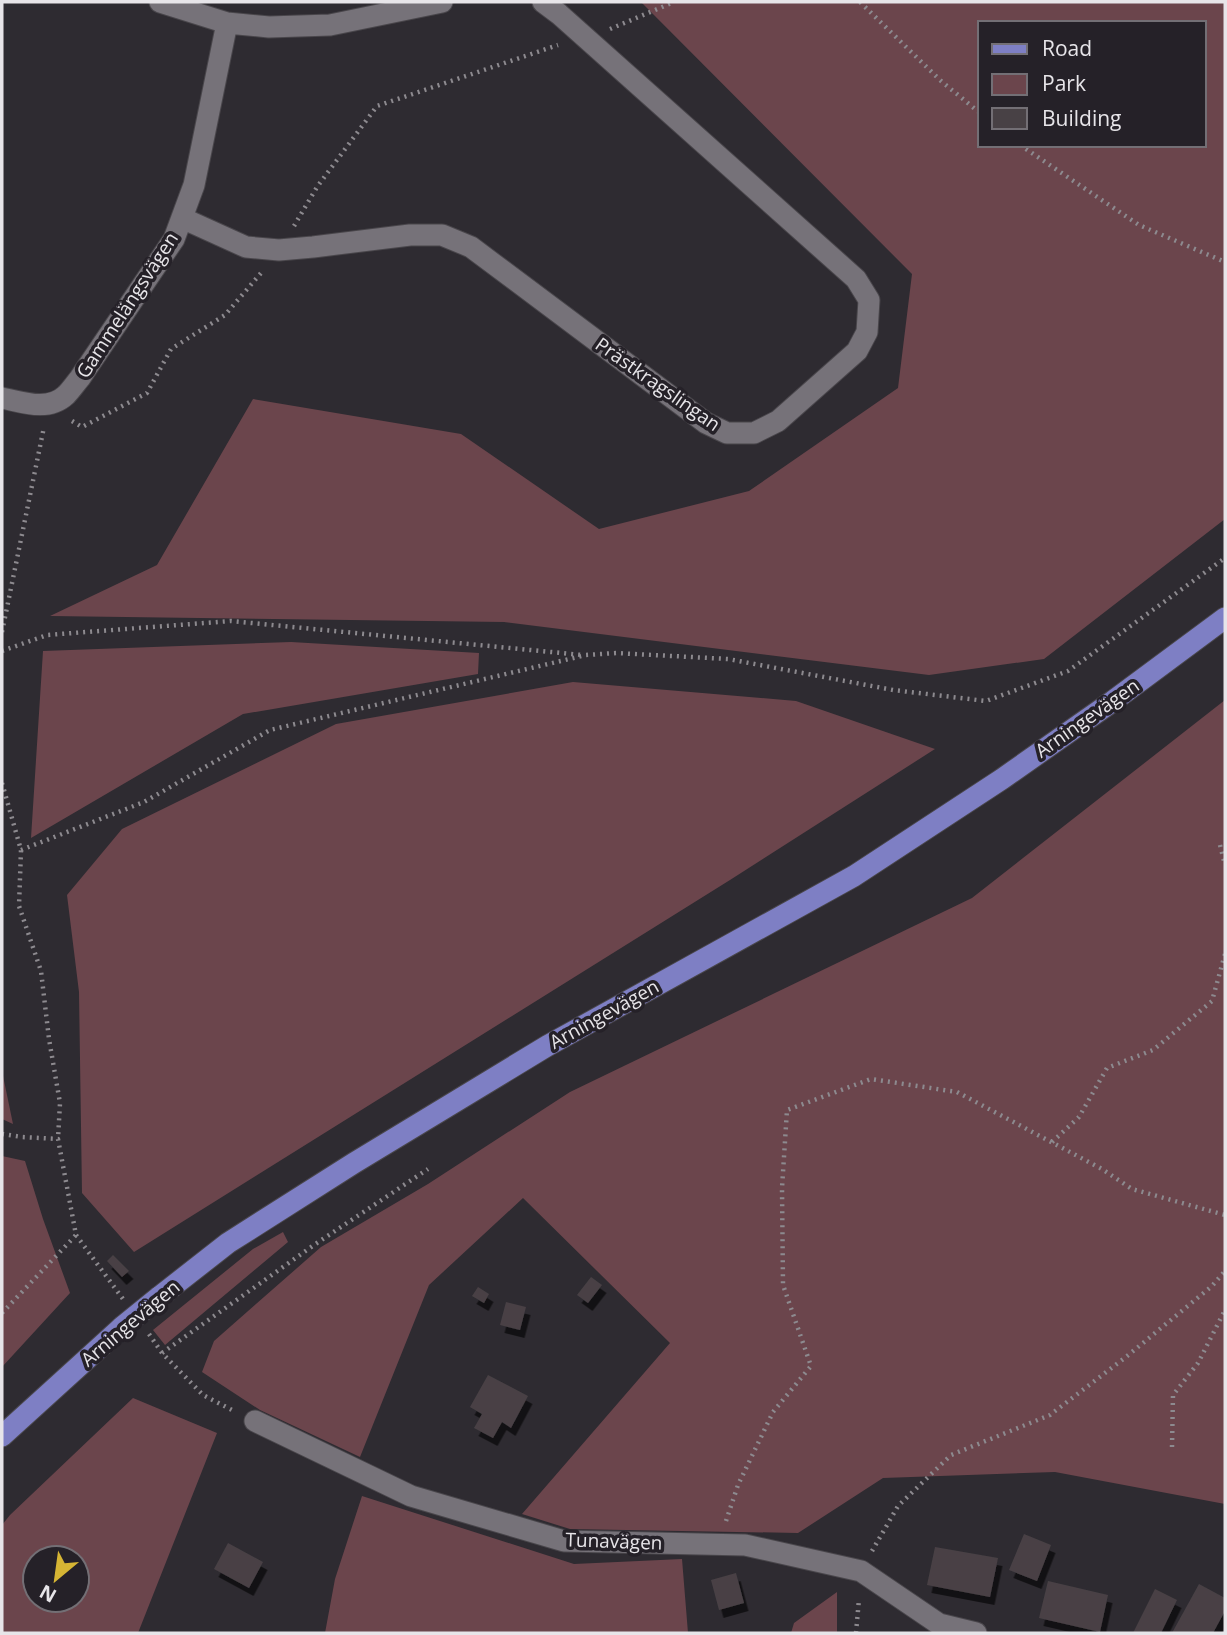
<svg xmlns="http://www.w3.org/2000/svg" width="1227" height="1635" font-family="'Open Sans',sans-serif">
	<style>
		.green { fill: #6b454c; fill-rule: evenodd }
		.building { fill: #484145; filter: url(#shadow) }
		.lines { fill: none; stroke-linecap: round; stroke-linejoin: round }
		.street-casing { stroke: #49464b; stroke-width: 23 }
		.primary-casing { stroke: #49464b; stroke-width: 23 }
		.path { stroke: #8d8a8f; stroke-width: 4.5; stroke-dasharray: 2 5; stroke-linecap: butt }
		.street { stroke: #767279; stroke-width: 21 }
		.primary { stroke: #7e7fc4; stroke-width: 21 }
		.primary-bridge-casing { stroke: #49464b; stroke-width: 23; stroke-linecap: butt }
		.primary-bridge { stroke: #7e7fc4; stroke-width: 21 }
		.labels { text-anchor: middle; stroke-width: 7; stroke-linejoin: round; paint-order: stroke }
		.street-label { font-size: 19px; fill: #e7e5e9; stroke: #252128 }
	</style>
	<defs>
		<filter id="shadow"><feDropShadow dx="4.5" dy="8" stdDeviation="0" flood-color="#0009"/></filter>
	</defs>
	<rect width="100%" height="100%" fill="#2e2b31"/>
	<path class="green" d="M 641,2 L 1225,2 L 1225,519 L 1044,659 L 929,675 L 504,622 L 50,616 L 157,565 L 253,399 L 461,434 L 599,529 L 749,491 L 898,388 L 912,274 ZM 980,23 L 1204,23 L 1204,145 L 980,145 Z
		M 291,642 L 479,653 L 478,674 L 243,714 L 31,838 L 43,651 Z
		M 573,682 L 796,701 L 935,749 L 730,880 L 134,1252 L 82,1193 L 79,992 L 67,895 L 122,829 L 336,724 Z
		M 1225,700 L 1225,1504 L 1055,1472 L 883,1478 L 798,1533 L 570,1529 L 522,1514 L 670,1343 L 523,1198 L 429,1285 L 360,1457 L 260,1410 L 202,1372 L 214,1341 L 321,1247 L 428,1184 L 570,1092 L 972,898 Z
		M 2,1071 L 13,1124 L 2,1119 Z
		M 2,1156 L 25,1161 L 43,1219 L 70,1293 L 2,1367 Z
		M 283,1232 L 288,1242 L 165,1345 L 153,1330 L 253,1249 Z
		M 133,1398 L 217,1433 L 138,1633 L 2,1633 L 2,1525 L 10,1515 ZM 77,1558 L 77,1600 L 35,1600 L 35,1558 Z
		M 362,1496 L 574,1564 L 682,1559 L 688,1633 L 325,1633 L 335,1579 Z
		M 837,1592 L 837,1633 L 791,1633 L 794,1623 Z"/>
	<path class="building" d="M 113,1255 L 129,1271 L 122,1277 L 107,1261 Z
		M 591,1277 L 602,1285 L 588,1303 L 577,1295 Z
		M 478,1287 L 489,1294 L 484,1303 L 472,1296 Z
		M 506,1302 L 526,1307 L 520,1330 L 500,1325 Z
		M 488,1375 L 528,1396 L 511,1428 L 502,1422 L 493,1438 L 474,1428 L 482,1414 L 470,1407 Z
		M 1024,1534 L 1051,1545 L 1037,1581 L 1009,1570 Z
		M 228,1543 L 263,1562 L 249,1588 L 214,1569 Z
		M 935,1547 L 998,1558 L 990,1597 L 927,1585 Z
		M 736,1573 L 744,1603 L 719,1610 L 711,1580 Z
		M 1048,1581 L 1108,1595 L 1100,1632 L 1039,1618 Z
		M 1199,1584 L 1225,1598 L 1225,1611 L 1213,1633 L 1172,1633 Z
		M 1155,1589 L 1177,1600 L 1161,1633 L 1133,1633 Z"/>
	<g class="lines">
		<defs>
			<path id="street" d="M 160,2 L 227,23 L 269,27 L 330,25 L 442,2
				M 182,218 L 246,247 L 279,250 L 313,247 L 410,235 L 442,235 L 471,247 L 706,423 L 727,433 L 754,433 L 778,421 L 857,351 L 867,332 L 869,300 L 856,279 L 559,14 L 543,2
				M 2,398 C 22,402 48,412 66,395 C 71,390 75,384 80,378 L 174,239 L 194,185 L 227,23
				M 255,1421 L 411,1496 L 564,1541 L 745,1545 L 861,1571 L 939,1624 L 976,1633"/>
			<path id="primary" d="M 159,1297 L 228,1243 L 354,1163 L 547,1046 L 854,876 L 1002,779 L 1113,701 L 1225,618
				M 2,1436 L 122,1327"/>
		</defs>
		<use href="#street" class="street-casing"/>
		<use href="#primary" class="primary-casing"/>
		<path class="path" d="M 860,2 L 941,81 L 980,113
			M 610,29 L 674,2
			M 1020,145 L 1139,225 L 1225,262
			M 294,226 L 317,187 L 377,106 L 558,45
			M 72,421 L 82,427 L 147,393 L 171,349 L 225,315 L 261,273
			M 2,632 L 44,427
			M 2,651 L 47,635 L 231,621 L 582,655
			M 2,783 L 21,850 L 19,906 L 41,971 L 49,1039 L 60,1103 L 58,1139
			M 1220,845 L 1225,865
			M 21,850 L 144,802 L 270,730 L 586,655 L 616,653 L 728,659 L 893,690 L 986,701 L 1068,671 L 1225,558
			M 2,1134 L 22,1137 L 58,1139 L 76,1235 L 123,1299
			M 1052,1142 L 1079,1117 L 1107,1068 L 1153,1050 L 1212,1001 L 1225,954
			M 2,1313 L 76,1235
			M 149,1334 L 162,1353 L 203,1395 L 234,1411
			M 162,1353 L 314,1245 L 428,1169
			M 1172,1447 L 1173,1395 L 1198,1363 L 1225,1310
			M 726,1521 L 738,1485 L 773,1412 L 811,1366 L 783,1285 L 782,1188 L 787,1110 L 871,1079 L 957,1092 L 1102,1169 L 1132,1189 L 1225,1215
			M 872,1551 L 898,1506 L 951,1455 L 1050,1415 L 1126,1357 L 1212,1286 L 1225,1271
			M 856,1633 L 859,1599"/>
		<use href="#street" class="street"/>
		<use href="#primary" class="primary"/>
		<defs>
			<path id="primary-bridge" d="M 122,1327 L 159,1297"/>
		</defs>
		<use href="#primary-bridge" class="primary-bridge-casing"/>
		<use href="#primary-bridge" class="primary-bridge"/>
	</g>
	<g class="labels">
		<g class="street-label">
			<text transform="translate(127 305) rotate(-57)" y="7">Gammelängsvägen</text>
			<text transform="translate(658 384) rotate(35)" y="7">Prästkragslingan</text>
			<text transform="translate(1087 718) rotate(-35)" y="7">Arningevägen</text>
			<text transform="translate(604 1014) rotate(-29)" y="7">Arningevägen</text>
			<text transform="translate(130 1323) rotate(-40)" y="7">Arningevägen</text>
			<text transform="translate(614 1541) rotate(2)" y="7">Tunavägen</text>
		</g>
	</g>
	<rect width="1227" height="1635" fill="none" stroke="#e7e5e9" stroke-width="7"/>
	<rect x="978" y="21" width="228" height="126" fill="#252128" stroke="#736f75" stroke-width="2"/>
	<rect x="992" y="44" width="35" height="10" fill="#7e7fc4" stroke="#736f75" stroke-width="2"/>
	<text x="1042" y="56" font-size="21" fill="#e7e5e9">Road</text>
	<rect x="992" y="74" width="35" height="21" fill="#6b454c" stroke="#736f75" stroke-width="2"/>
	<text x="1042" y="91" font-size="21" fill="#e7e5e9">Park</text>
	<rect x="992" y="108" width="35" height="21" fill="#484145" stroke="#736f75" stroke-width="2"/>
	<text x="1042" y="126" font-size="21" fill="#e7e5e9">Building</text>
	<g transform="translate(56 1579) rotate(209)"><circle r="33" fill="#252128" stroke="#736f75" stroke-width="2"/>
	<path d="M0-5L12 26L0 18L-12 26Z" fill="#d6b534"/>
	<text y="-10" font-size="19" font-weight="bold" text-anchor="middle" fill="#e7e5e9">N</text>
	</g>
</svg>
